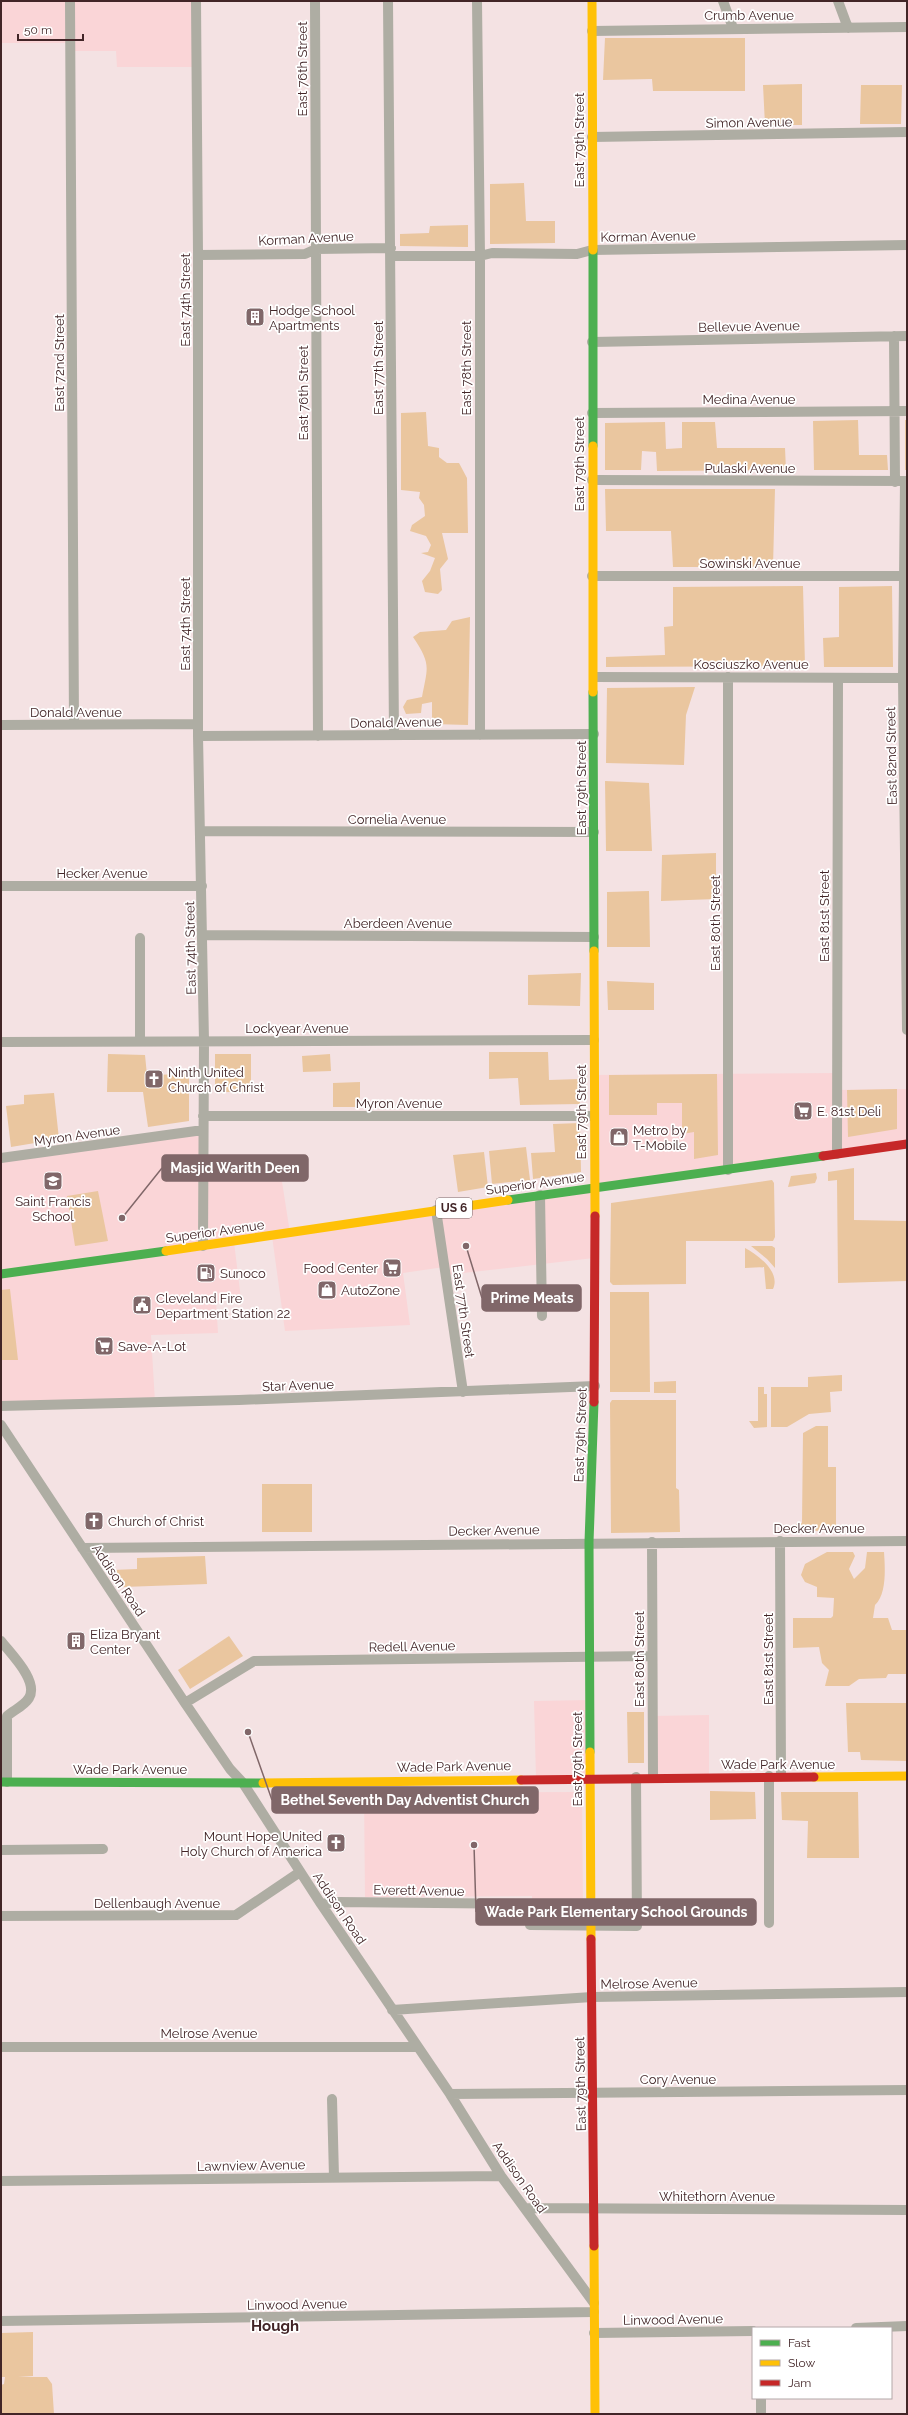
<svg xmlns="http://www.w3.org/2000/svg" width="908" height="2415" font-family="Raleway,sans-serif">
	<style>
		.built { fill: #fad5d7 }
		.green { fill: #eac69f }
		.lines { fill: none; stroke-linecap: round; stroke-linejoin: round }
		.street { stroke: #aeada3; stroke-width: 10 }
		.fast { stroke: #4caf50; stroke-width: 9 }
		.slow { stroke: #ffc107; stroke-width: 9 }
		.jam { stroke: #c62828; stroke-width: 9 }
		.labels { text-anchor: middle; stroke-width: 3.5; stroke-linejoin: round; paint-order: stroke }
		.shield { fill: #fff; stroke: #7b6668; stroke-width: 1 }
		.shield-label { font-size: 12px; font-weight: bold; fill: #422527 }
		.street-label { font-size: 13px; fill: #422527; stroke: #fff }
		.poi-label { font-size: 13px; fill: #422527; stroke: #fff; text-anchor: start }
		.quarter-label { font-size: 15px; font-weight: bold; fill: #422527; stroke: #fff }
		.leader { fill: none; stroke: #806769; stroke-width: 1.5 }
		.callout-dot { fill: #806769; stroke: #fff; stroke-width: 1.5 }
		.callout { fill: #806769; stroke: #806769; stroke-width: 1.5 }
		.callout-label { font-size: 14px; text-anchor: middle; font-weight: bold; fill: #fff }
	</style>
	<rect width="100%" height="100%" fill="#f4e2e3"/>
	<path class="built" d="M 1,1 L 196,1 L 197,67 L 117,67 L 116,51 L 71,51 L 70,43 L 1,43 Z
		M 837,1073 L 837,1090 L 907,1089 L 907,1144 L 594,1188 L 594,1258 L 446,1275 L 444,1267 L 403,1273 L 410,1325 L 285,1331 L 272,1236 L 234,1242 L 241,1299 L 216,1301 L 218,1333 L 151,1335 L 155,1402 L 1,1406 L 1,1158 L 203,1130 L 204,1156 L 278,1156 L 290,1233 L 594,1188 L 594,1075 Z
		M 590,1700 L 590,1778 L 536,1778 L 534,1701 Z
		M 709,1715 L 709,1777 L 653,1777 L 652,1716 Z
		M 582,1792 L 583,1913 L 532,1914 L 532,1896 L 365,1897 L 364,1793 Z"/>
	<path class="green" d="M 605,38 L 745,38 L 745,91 L 653,91 L 652,79 L 603,80 Z
		M 802,84 L 802,125 L 765,125 L 763,85 Z
		M 861,85 L 902,85 L 901,124 L 860,124 Z
		M 524,183 L 526,221 L 555,221 L 555,243 L 490,244 L 490,184 Z
		M 468,225 L 468,247 L 400,246 L 400,234 L 429,233 L 430,226 Z
		M 426,412 L 428,446 L 439,448 L 439,457 L 447,463 L 459,463 L 467,478 L 468,533 L 442,533 L 448,559 L 440,569 L 442,590 L 438,594 L 425,592 L 422,581 L 430,571 L 435,558 L 421,553 L 428,552 L 431,545 L 426,536 L 410,531 L 412,525 L 425,516 L 424,505 L 419,498 L 420,492 L 401,490 L 401,413 Z
		M 858,420 L 859,455 L 887,455 L 888,470 L 814,470 L 813,421 Z
		M 905,420 L 907,420 L 907,470 L 905,470 Z
		M 665,422 L 666,449 L 682,448 L 682,422 L 715,422 L 717,448 L 785,448 L 786,470 L 657,471 L 656,452 L 642,451 L 641,470 L 605,470 L 605,423 Z
		M 605,489 L 775,489 L 773,567 L 673,567 L 671,531 L 606,531 Z
		M 803,586 L 805,666 L 606,667 L 606,657 L 665,655 L 664,627 L 673,626 L 673,587 Z
		M 892,586 L 893,667 L 824,667 L 823,638 L 839,637 L 839,587 Z
		M 470,617 L 468,725 L 432,724 L 432,702 L 422,704 L 421,713 L 406,714 L 403,707 L 407,700 L 422,697 C 428,666 431,664 413,637 L 420,632 L 446,630 L 452,621 Z
		M 695,687 L 686,715 L 684,765 L 606,763 L 607,688 Z
		M 605,781 L 649,783 L 652,851 L 606,851 Z
		M 716,853 L 716,899 L 661,901 L 662,855 Z
		M 649,891 L 650,947 L 607,947 L 607,892 Z
		M 581,973 L 580,1006 L 528,1005 L 528,975 Z
		M 607,981 L 654,983 L 654,1010 L 608,1010 Z
		M 489,1052 L 548,1052 L 549,1080 L 580,1079 L 580,1104 L 520,1105 L 518,1078 L 489,1079 Z
		M 108,1054 L 145,1055 L 147,1075 L 189,1074 L 189,1121 L 148,1127 L 143,1092 L 107,1092 Z
		M 215,1054 L 251,1054 L 251,1092 L 215,1092 Z
		M 330,1054 L 331,1071 L 303,1072 L 302,1056 Z
		M 717,1074 L 718,1155 L 694,1159 L 694,1132 L 682,1134 L 682,1103 L 657,1103 L 657,1115 L 609,1115 L 609,1075 Z
		M 360,1082 L 360,1107 L 333,1107 L 333,1083 Z
		M 897,1089 L 897,1129 L 848,1137 L 847,1090 Z
		M 54,1093 L 59,1139 L 11,1147 L 6,1106 L 24,1104 L 24,1095 Z
		M 580,1123 L 581,1172 L 533,1179 L 531,1153 L 555,1152 L 553,1124 Z
		M 526,1147 L 530,1180 L 492,1184 L 489,1151 Z
		M 484,1152 L 488,1187 L 458,1192 L 453,1155 Z
		M 854,1168 L 854,1220 L 907,1221 L 907,1281 L 838,1283 L 837,1180 L 828,1181 L 828,1172 Z
		M 816,1173 L 817,1178 L 815,1183 L 788,1187 L 791,1176 Z
		M 772,1180 L 774,1183 L 775,1237 L 773,1241 L 686,1241 L 686,1284 L 613,1285 L 610,1282 L 611,1203 Z
		M 98,1191 L 108,1241 L 75,1246 L 67,1196 Z
		M 751,1246 L 772,1246 L 775,1248 L 775,1268 L 767,1259 Z
		M 745,1248 C 758,1255 781,1272 773,1289 L 766,1289 L 764,1267 L 745,1268 Z
		M 10,1289 L 18,1360 L 1,1360 L 1,1290 Z
		M 610,1292 L 649,1292 L 650,1392 L 610,1392 Z
		M 842,1375 L 842,1391 L 830,1392 L 831,1412 L 809,1414 L 787,1427 L 771,1427 L 771,1387 L 808,1387 L 808,1377 Z
		M 676,1381 L 676,1393 L 654,1393 L 654,1382 Z
		M 758,1387 L 764,1387 L 764,1394 L 767,1394 L 767,1427 L 754,1428 L 749,1421 L 758,1421 Z
		M 612,1400 L 676,1400 L 676,1488 L 679,1490 L 680,1532 L 611,1533 L 610,1403 Z
		M 816,1426 L 828,1426 L 828,1467 L 836,1467 L 836,1527 L 833,1530 L 796,1532 L 796,1524 L 802,1523 L 803,1433 Z
		M 262,1484 L 312,1484 L 312,1532 L 262,1532 Z
		M 827,1552 L 853,1552 L 855,1556 L 849,1569 L 854,1579 L 865,1568 L 867,1552 L 884,1552 C 885,1567 887,1594 875,1605 L 873,1618 L 888,1618 L 892,1630 L 907,1630 L 907,1674 L 888,1674 L 886,1678 L 859,1679 L 849,1686 L 825,1686 L 829,1670 L 822,1663 L 819,1647 L 793,1648 L 793,1618 L 831,1618 L 833,1616 L 834,1598 L 817,1597 L 817,1587 L 805,1582 L 801,1575 L 805,1564 Z
		M 205,1556 L 207,1584 L 123,1587 L 112,1570 L 137,1569 L 137,1558 Z
		M 229,1636 L 243,1656 L 190,1689 L 178,1670 Z
		M 846,1703 L 907,1703 L 907,1761 L 861,1760 L 860,1752 L 848,1752 Z
		M 627,1712 L 644,1712 L 644,1763 L 628,1763 Z
		M 710,1791 L 755,1792 L 756,1819 L 710,1820 Z
		M 781,1792 L 858,1792 L 859,1858 L 807,1858 L 808,1821 L 782,1820 Z
		M 33,2332 L 33,2376 L 18,2377 L 47,2377 L 52,2384 L 54,2414 L 2,2414 L 1,2385 L 4,2384 L 5,2377 L 1,2377 L 1,2333 Z"/>
	<g class="lines">
		<path class="street" d="M 70,1 L 74,725
			M 196,1 L 198,255 L 198,736 L 204,1041 L 203,1246
			M 315,1 L 318,736
			M 388,1 L 394,735
			M 477,1 L 480,256 L 480,735
			M 723,1 L 733,28
			M 838,1 L 848,28
			M 592,31 L 907,27
			M 592,137 L 907,132
			M 198,255 L 305,254 L 316,249 L 391,248
			M 391,256 L 480,256 L 492,253 L 577,254 L 592,250 L 907,245
			M 894,336 L 895,482
			M 592,342 L 907,336
			M 592,413 L 907,411
			M 592,480 L 907,481
			M 905,481 L 903,678 L 907,1030
			M 592,576 L 907,576
			M 594,677 L 907,678
			M 728,677 L 728,1170
			M 1,725 L 198,724
			M 198,736 L 594,734
			M 200,831 L 594,832
			M 1,886 L 202,886
			M 202,935 L 594,937
			M 140,938 L 140,1042
			M 1,1042 L 594,1040
			M 203,1116 L 594,1116
			M 837,1154 L 838,678
			M 1,1158 L 203,1130
			M 540,1195 L 542,1316
			M 436,1210 L 463,1392
			M 1,1406 L 239,1400 L 595,1386
			M 1,1425 L 185,1703 L 230,1769 L 243,1783 L 321,1904 L 450,2094 L 501,2176 L 594,2303
			M 780,1541 L 781,1776
			M 652,1542 L 653,1777
			M 82,1548 L 907,1541
			M 1,1641 C 11,1654 39,1681 29,1698 C 24,1706 14,1710 7,1716 L 7,1782
			M 185,1703 L 254,1661 L 651,1656
			M 769,1776 L 769,1923
			M 1,1850 L 103,1849
			M 321,1904 L 338,1902 L 530,1904 L 530,1925 L 637,1926 L 636,1777
			M 1,1916 L 236,1915 L 300,1872
			M 392,2010 L 592,1997 L 907,1992
			M 1,2047 L 417,2047
			M 450,2094 L 907,2090
			M 332,2099 L 334,2177
			M 1,2181 L 501,2176
			M 526,2208 L 907,2210
			M 1,2321 L 594,2312
			M 856,2328 L 907,2326
			M 594,2333 L 753,2331
			M 761,2398 L 761,2414"/>
		<path class="fast" d="M 593,250 L 593,446
			M 593,692 L 594,951
			M 508,1200 L 823,1156
			M 1,1274 L 166,1251
			M 590,1752 L 589,1542 L 594,1402
			M 1,1782 L 263,1783"/>
		<path class="slow" d="M 592,1 L 593,250
			M 593,446 L 593,692
			M 594,951 L 595,1216
			M 166,1251 L 508,1200
			M 590,1752 L 591,1939
			M 814,1777 L 907,1776
			M 263,1783 L 521,1780
			M 594,2246 L 595,2414"/>
		<path class="jam" d="M 823,1156 L 907,1144
			M 594,1402 L 595,1216
			M 521,1780 L 814,1777
			M 591,1939 L 594,2246"/>
	</g>
	<defs>
		<symbol id="building-square" viewBox="-11 -11 22 22"><rect x="-9" y="-9" width="18" height="18" rx="4" fill="#806769" stroke="#fff"/><path d="M-4-6H4V6H1V3H-1V6H-4ZM-2.5-4.3h1.7v1.8h-1.7ZM.8-4.3h1.7v1.8H.8ZM-2.5-1h1.7V.8h-1.7ZM.8-1h1.7V.8H.8Z" fill="#fff"/></symbol>
		<symbol id="church-square" viewBox="-11 -11 22 22"><rect x="-9" y="-9" width="18" height="18" rx="4" fill="#806769" stroke="#fff"/><path d="M-1.2-6h2.4v3.5h3.3v2.4h-3.3V6h-2.4V-.1h-3.3v-2.4h3.3Z" fill="#fff"/></symbol>
		<symbol id="supermarket-square" viewBox="-11 -11 22 22"><rect x="-9" y="-9" width="18" height="18" rx="4" fill="#806769" stroke="#fff"/><path d="M-6-5.5h2.5l.6 2H6L4.5 2H-2.5L-4.4-4H-6ZM-1.5 3.2a1.3 1.3 0 1 0 .1 0ZM3 3.2a1.3 1.3 0 1 0 .1 0Z" fill="#fff"/></symbol>
		<symbol id="shop-square" viewBox="-11 -11 22 22"><rect x="-9" y="-9" width="18" height="18" rx="4" fill="#806769" stroke="#fff"/><path d="M-5-2.5h2.3a2.7 3.5 0 0 1 5.4 0H5L5.5 6h-11ZM-1.5-2.5h3a1.5 2.3 0 0 0-3 0Z" fill="#fff"/></symbol>
		<symbol id="school-square" viewBox="-11 -11 22 22"><rect x="-9" y="-9" width="18" height="18" rx="4" fill="#806769" stroke="#fff"/><path d="M0-5L7-2L0 1L-7-2ZM-4 1L0 2.5L4 1V4Q0 6-4 4Z" fill="#fff"/></symbol>
		<symbol id="fuel-square" viewBox="-11 -11 22 22"><rect x="-9" y="-9" width="18" height="18" rx="4" fill="#806769" stroke="#fff"/><path d="M-5.5-6h7V0h2V4h1.3V-2.5L3-4.5l.8-.8L6-3V5H2.5V1h-1V6h-7ZM-4.2-4.7v3.2H.2V-4.7Z" fill="#fff"/></symbol>
		<symbol id="civic-square" viewBox="-11 -11 22 22"><rect x="-9" y="-9" width="18" height="18" rx="4" fill="#806769" stroke="#fff"/><path d="M-.6-6.5H3V-4.5H.6V-3L4-1V1h2V6H-6V1h2V-1L-.6-3ZM-1.2 2.5V6h2.4V2.5Z" fill="#fff"/></symbol>
	</defs>
	<g fill-rule="evenodd">
		<use href="#building-square" x="244" y="306" width="22" height="22"/>
		<use href="#church-square" x="143" y="1068" width="22" height="22"/>
		<use href="#supermarket-square" x="792" y="1100" width="22" height="22"/>
		<use href="#shop-square" x="608" y="1126" width="22" height="22"/>
		<use href="#school-square" x="42" y="1170" width="22" height="22"/>
		<use href="#supermarket-square" x="381" y="1257" width="22" height="22"/>
		<use href="#fuel-square" x="195" y="1262" width="22" height="22"/>
		<use href="#shop-square" x="316" y="1279" width="22" height="22"/>
		<use href="#civic-square" x="131" y="1294" width="22" height="22"/>
		<use href="#supermarket-square" x="93" y="1335" width="22" height="22"/>
		<use href="#church-square" x="83" y="1510" width="22" height="22"/>
		<use href="#building-square" x="65" y="1630" width="22" height="22"/>
		<use href="#church-square" x="325" y="1832" width="22" height="22"/>
	</g>
	<g class="labels">
		<rect class="shield" x="436" y="1198" width="36" height="20" rx="3"/>
		<g class="shield-label">
			<text x="454" y="1212">US 6</text>
		</g>
		<g class="street-label">
			<text x="749" y="20">Crumb Avenue</text>
			<text transform="translate(302 69) rotate(-90)" y="5">East 76th Street</text>
			<text transform="translate(749 122) rotate(-1)" y="5">Simon Avenue</text>
			<text transform="translate(579 140) rotate(-90)" y="5">East 79th Street</text>
			<text transform="translate(648 236) rotate(-1)" y="5">Korman Avenue</text>
			<text transform="translate(306 238) rotate(-3)" y="5">Korman Avenue</text>
			<text transform="translate(185 300) rotate(-90)" y="5">East 74th Street</text>
			<text transform="translate(749 326) rotate(-1)" y="5">Bellevue Avenue</text>
			<text transform="translate(59 363) rotate(-90)" y="5">East 72nd Street</text>
			<text transform="translate(378 368) rotate(-90)" y="5">East 77th Street</text>
			<text transform="translate(466 368) rotate(-90)" y="5">East 78th Street</text>
			<text transform="translate(303 393) rotate(-90)" y="5">East 76th Street</text>
			<text x="749" y="404">Medina Avenue</text>
			<text transform="translate(579 464) rotate(-90)" y="5">East 79th Street</text>
			<text x="750" y="473">Pulaski Avenue</text>
			<text x="750" y="568">Sowinski Avenue</text>
			<text transform="translate(185 624) rotate(-90)" y="5">East 74th Street</text>
			<text x="751" y="669">Kosciuszko Avenue</text>
			<text x="76" y="717">Donald Avenue</text>
			<text transform="translate(396 722) rotate(-1)" y="5">Donald Avenue</text>
			<text transform="translate(891 756) rotate(-91)" y="5">East 82nd Street</text>
			<text transform="translate(581 788) rotate(-90)" y="5">East 79th Street</text>
			<text x="397" y="824">Cornelia Avenue</text>
			<text x="102" y="878">Hecker Avenue</text>
			<text transform="translate(824 916) rotate(-90)" y="5">East 81st Street</text>
			<text x="398" y="928">Aberdeen Avenue</text>
			<text transform="translate(715 923) rotate(-90)" y="5">East 80th Street</text>
			<text transform="translate(190 948) rotate(-91)" y="5">East 74th Street</text>
			<text x="297" y="1033">Lockyear Avenue</text>
			<text x="399" y="1108">Myron Avenue</text>
			<text transform="translate(581 1112) rotate(-90)" y="5">East 79th Street</text>
			<text transform="translate(77 1135) rotate(-8)" y="5">Myron Avenue</text>
			<text transform="translate(535 1183) rotate(-8)" y="5">Superior Avenue</text>
			<text transform="translate(215 1231) rotate(-8)" y="5">Superior Avenue</text>
			<text transform="translate(464 1311) rotate(82)" y="5">East 77th Street</text>
			<text transform="translate(298 1385) rotate(-2)" y="5">Star Avenue</text>
			<text transform="translate(580 1435) rotate(-88)" y="5">East 79th Street</text>
			<text x="819" y="1533">Decker Avenue</text>
			<text transform="translate(494 1530) rotate(-1)" y="5">Decker Avenue</text>
			<text transform="translate(119 1580) rotate(56)" y="5">Addison Road</text>
			<text transform="translate(412 1646) rotate(-1)" y="5">Redell Avenue</text>
			<text transform="translate(639 1659) rotate(-90)" y="5">East 80th Street</text>
			<text transform="translate(768 1659) rotate(-90)" y="5">East 81st Street</text>
			<text transform="translate(577 1759) rotate(-90)" y="5">East 79th Street</text>
			<text x="778" y="1769">Wade Park Avenue</text>
			<text transform="translate(454 1766) rotate(-1)" y="5">Wade Park Avenue</text>
			<text x="130" y="1774">Wade Park Avenue</text>
			<text transform="translate(419 1890) rotate(1)" y="5">Everett Avenue</text>
			<text x="157" y="1908">Dellenbaugh Avenue</text>
			<text transform="translate(340 1908) rotate(56)" y="5">Addison Road</text>
			<text transform="translate(649 1983) rotate(-1)" y="5">Melrose Avenue</text>
			<text x="209" y="2038">Melrose Avenue</text>
			<text x="678" y="2084">Cory Avenue</text>
			<text transform="translate(580 2084) rotate(-91)" y="5">East 79th Street</text>
			<text transform="translate(251 2165) rotate(-1)" y="5">Lawnview Avenue</text>
			<text transform="translate(520 2177) rotate(55)" y="5">Addison Road</text>
			<text x="717" y="2201">Whitethorn Avenue</text>
			<text transform="translate(297 2304) rotate(-1)" y="5">Linwood Avenue</text>
			<text transform="translate(673 2319) rotate(-1)" y="5">Linwood Avenue</text>
		</g>
		<g class="poi-label">
			<text x="269" y="315">Hodge School<tspan x="269" dy="15">Apartments</tspan></text>
			<text x="168" y="1077">Ninth United<tspan x="168" dy="15">Church of Christ</tspan></text>
			<text x="817" y="1116">E. 81st Deli</text>
			<text x="633" y="1135">Metro by<tspan x="633" dy="15">T-Mobile</tspan></text>
			<text x="53" y="1206" text-anchor="middle">Saint Francis<tspan x="53" dy="15">School</tspan></text>
			<text x="378" y="1273" text-anchor="end">Food Center</text>
			<text x="220" y="1278">Sunoco</text>
			<text x="341" y="1295">AutoZone</text>
			<text x="156" y="1303">Cleveland Fire<tspan x="156" dy="15">Department Station 22</tspan></text>
			<text x="118" y="1351">Save-A-Lot</text>
			<text x="108" y="1526">Church of Christ</text>
			<text x="90" y="1639">Eliza Bryant<tspan x="90" dy="15">Center</tspan></text>
			<text x="322" y="1841" text-anchor="end">Mount Hope United<tspan x="322" dy="15">Holy Church of America</tspan></text>
		</g>
		<g class="quarter-label">
			<text x="275" y="2331">Hough</text>
		</g>
	</g>
	<path class="leader" d="M122 1218L162 1168M466 1246L482 1298M248 1732L272 1800M474 1845L476 1912"/>
	<g class="callout-dot">
		<circle cx="122" cy="1218" r="4"/>
		<circle cx="466" cy="1246" r="4"/>
		<circle cx="248" cy="1732" r="4"/>
		<circle cx="474" cy="1845" r="4"/>
	</g>
	<g class="callout">
		<rect x="162" y="1155" width="146" height="26" rx="4"/>
		<rect x="482" y="1285" width="99" height="26" rx="4"/>
		<rect x="272" y="1787" width="266" height="26" rx="4"/>
		<rect x="476" y="1899" width="280" height="26" rx="4"/>
	</g>
	<g class="callout-label">
		<text x="235" y="1173">Masjid Warith Deen</text>
		<text x="532" y="1303">Prime Meats</text>
		<text x="405" y="1805">Bethel Seventh Day Adventist Church</text>
		<text x="616" y="1917">Wade Park Elementary School Grounds</text>
	</g>
	<rect width="908" height="2415" fill="none" stroke="#422527" stroke-width="4"/>
	<rect x="752" y="2327" width="140" height="72" fill="#ffffff" stroke="#b3a8a9"/>
	<rect x="760" y="2340" width="20" height="6" fill="#4caf50" stroke="#b3a8a9"/>
	<text x="788" y="2347" font-size="12" fill="#422527">Fast</text>
	<rect x="760" y="2360" width="20" height="6" fill="#ffc107" stroke="#b3a8a9"/>
	<text x="788" y="2367" font-size="12" fill="#422527">Slow</text>
	<rect x="760" y="2380" width="20" height="6" fill="#c62828" stroke="#b3a8a9"/>
	<text x="788" y="2387" font-size="12" fill="#422527">Jam</text>
	<path d="M18 34v6h65v-6" fill="none" stroke="#422527" stroke-width="2"/>
	<text x="24" y="34" font-size="12" fill="#422527" stroke="#ffffff" stroke-width="3" paint-order="stroke">50 m</text>
</svg>
